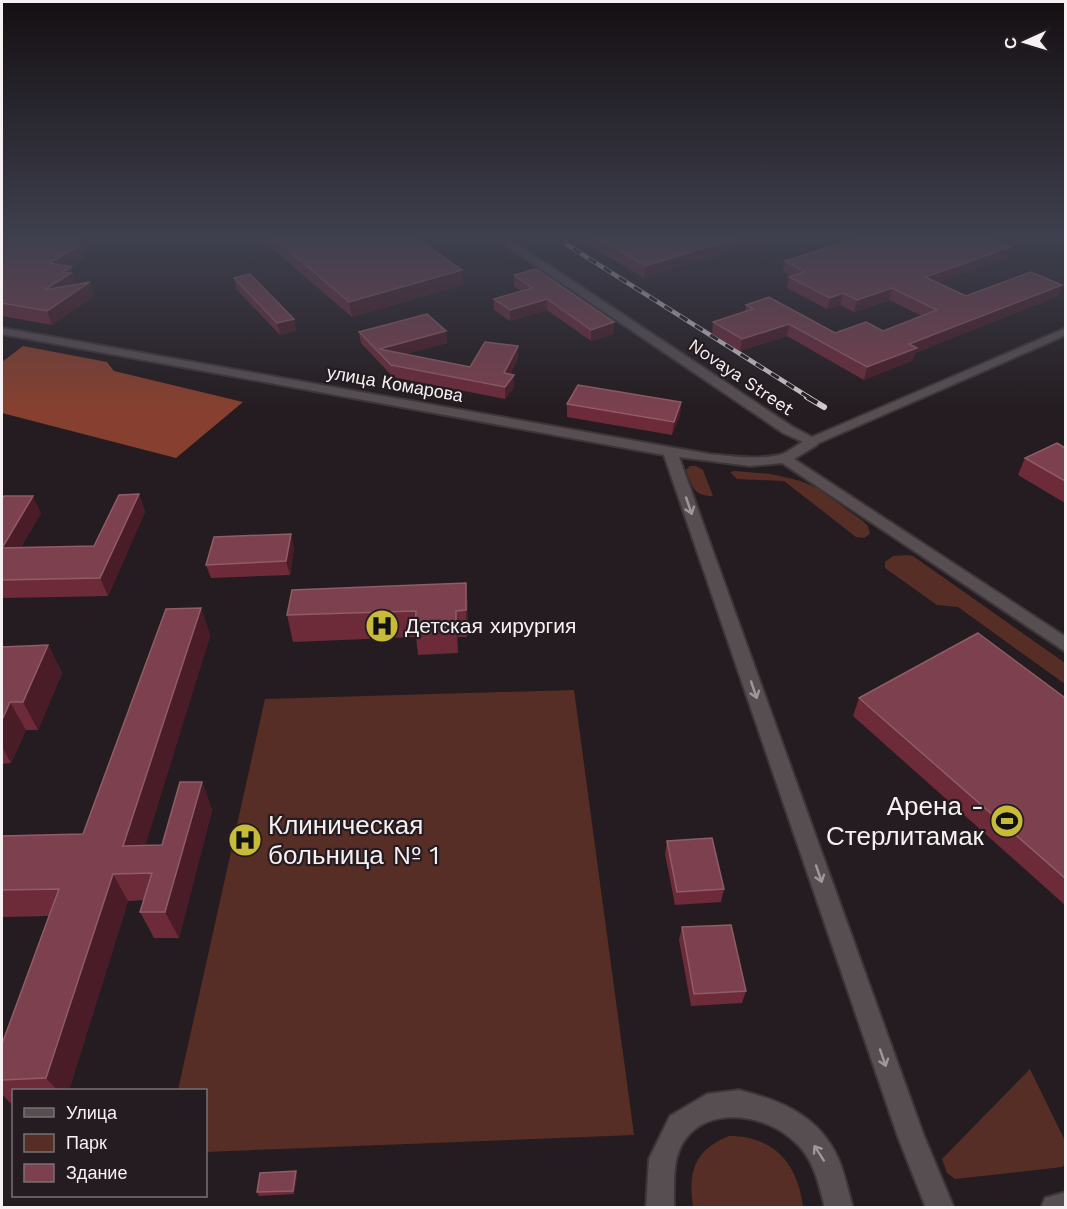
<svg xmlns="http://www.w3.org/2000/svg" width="1067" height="1209" font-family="'Work Sans',sans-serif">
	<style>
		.green { fill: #572e25 }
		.forest { fill: #87402f }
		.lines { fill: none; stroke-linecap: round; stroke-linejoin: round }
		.minor-casing { stroke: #3c3638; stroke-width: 4 }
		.tertiary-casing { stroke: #3c3638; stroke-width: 4 }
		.secondary-casing { stroke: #3c3638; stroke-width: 4 }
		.minor { fill: #574e52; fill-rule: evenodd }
		.tertiary { fill: #574e52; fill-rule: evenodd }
		.secondary { fill: #574e52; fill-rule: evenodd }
		.rail-far1-casing { stroke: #d1cbcd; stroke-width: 4.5 }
		.rail-casing { stroke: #d1cbcd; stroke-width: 6 }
		.rail-far1 { stroke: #241c20; stroke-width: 3; stroke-dasharray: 9; stroke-linecap: butt }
		.rail { stroke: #241c20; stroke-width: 4; stroke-dasharray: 12; stroke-linecap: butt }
		.wall { fill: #6d2b3a }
		.shaded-wall { fill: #4a1c27 }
		.building { fill: #7c404e; stroke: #8f5c67; stroke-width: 1.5 }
		.oneway { stroke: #9f979a }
		.labels { text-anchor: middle; stroke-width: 4.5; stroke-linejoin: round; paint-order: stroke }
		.far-street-label { font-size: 18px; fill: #f6f0f2; stroke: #241c20 }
		.poi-label { font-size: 21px; fill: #f6f0f2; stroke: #241c20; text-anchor: start }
		.near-poi-label { font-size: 26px; fill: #f6f0f2; stroke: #241c20; text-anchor: end }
	</style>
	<rect width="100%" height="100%" fill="#241c20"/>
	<path class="green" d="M 690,466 L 696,466 L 703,470 L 713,496 C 693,496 692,486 686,470 Z
		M 735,471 L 771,474 L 801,481 L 817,488 L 863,521 L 868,526 L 870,534 L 864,538 L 856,537 L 784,481 L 737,479 L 730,472 Z
		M 907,555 L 913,556 L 1065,663 L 1065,684 L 958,607 L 937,605 L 885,568 L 885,562 L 893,556 Z
		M 574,690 L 634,1135 L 206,1152 L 206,1090 L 178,1090 L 265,699 Z
		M 1030,1069 L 1065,1141 L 1065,1164 L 1062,1167 L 955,1179 L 947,1173 L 942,1159 Z
		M 729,1136 C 774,1136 798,1164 803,1207 L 693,1207 C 688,1172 694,1150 729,1136 Z"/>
	<path class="forest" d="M 23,346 L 107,362 L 114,371 L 243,402 L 176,458 L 2,413 L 2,362 Z"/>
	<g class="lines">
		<defs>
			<path id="minor" d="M 497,239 L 509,239 L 793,427 L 812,437 L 1066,328 L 1066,335 L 812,446 L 783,433 Z"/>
			<path id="tertiary" d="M 2,328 L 709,454 C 731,456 756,460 779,455 C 792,452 803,436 817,439 L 819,442 L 817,445 L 794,459 L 1066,637 L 1066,652 L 782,463 L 750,466 L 679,457 L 924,1136 L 954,1208 L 926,1208 L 898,1137 L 664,455 L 2,334 Z
				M 1066,1192 L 1066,1208 L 1041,1208 L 1045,1198 Z"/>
			<path id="secondary" d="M 739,1090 C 782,1101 819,1116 838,1158 C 845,1174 848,1191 853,1208 L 825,1208 C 819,1184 814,1159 795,1142 C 760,1108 688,1104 676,1161 C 673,1176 674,1193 674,1208 L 646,1208 L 649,1159 L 670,1116 L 707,1094 Z"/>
		</defs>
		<use href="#minor" class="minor-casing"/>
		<use href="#tertiary" class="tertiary-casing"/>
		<use href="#secondary" class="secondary-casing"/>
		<use href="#minor" class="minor"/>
		<use href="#tertiary" class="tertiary"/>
		<use href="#secondary" class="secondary"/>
		<defs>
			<path id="rail-far1" d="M 558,239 L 810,398"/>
			<path id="rail" d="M 807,397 L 824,407"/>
		</defs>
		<use href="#rail-far1" class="rail-far1-casing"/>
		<use href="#rail" class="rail-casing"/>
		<use href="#rail-far1" class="rail-far1"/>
		<use href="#rail" class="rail"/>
	</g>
	<path class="wall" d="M 2,239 L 80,239 L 84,258 L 71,267 L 75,280 L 74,281 L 75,285 L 90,282 L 94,296 L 52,325 L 2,316 Z
		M 261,239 L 417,239 L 462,270 L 463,285 L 352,317 Z
		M 579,239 L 768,239 L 644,278 Z
		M 1007,258 L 937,283 L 966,296 L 1062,285 L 1058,296 L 915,353 L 913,360 L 864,380 L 787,336 L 740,351 L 712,334 L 713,322 L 745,311 L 746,305 L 835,333 L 883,331 L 922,316 L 889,300 L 854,312 L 840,305 L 827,309 L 787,288 L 789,277 L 790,276 L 783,272 L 785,261 Z
		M 514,275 L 614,322 L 613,334 L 591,341 L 547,310 L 510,321 L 494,310 L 494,299 L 521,291 L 514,286 Z
		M 234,278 L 294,319 L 296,331 L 280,335 L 236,289 Z
		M 446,331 L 447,343 L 405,354 L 470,367 L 518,346 L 518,358 L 510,374 L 514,375 L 514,387 L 505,399 L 393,377 L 361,343 L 359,332 Z
		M 681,402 L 680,415 L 672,435 L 567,417 L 567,404 Z
		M 1065,448 L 1065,503 L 1018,475 L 1025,458 Z
		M 139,494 L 145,512 L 108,596 L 2,598 L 2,500 L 41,513 L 21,547 L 94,546 Z
		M 294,547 L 290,575 L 211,578 L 206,565 Z
		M 466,583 L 468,609 L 467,637 L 458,637 L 458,653 L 418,655 L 416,637 L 293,642 L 287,615 Z
		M 201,608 L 210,636 L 145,845 L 162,845 L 202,782 L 212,810 L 179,938 L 154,938 L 140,912 L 144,900 L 128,901 L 69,1090 L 14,1090 L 14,1103 L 10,1103 L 2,1094 L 2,1080 L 49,916 L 2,917 L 2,836 L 83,834 Z
		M 48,645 L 62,673 L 38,730 L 26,730 L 11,763 L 2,764 L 2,647 Z
		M 859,698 L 1065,698 L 1065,905 L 853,716 Z
		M 667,841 L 724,889 L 721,902 L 675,905 L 665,854 Z
		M 682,927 L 746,991 L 742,1003 L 691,1006 L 679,940 Z
		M 297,1175 L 294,1194 L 259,1196 L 257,1192 Z"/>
	<path class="shaded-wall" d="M 79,239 L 80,239 L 84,258 L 54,277 L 50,263 Z
		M 734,239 L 768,239 L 644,278 L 645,266 Z
		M 1011,247 L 1007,258 L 921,288 L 925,277 Z
		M 71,267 L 75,280 L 74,281 L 76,287 L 44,290 L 63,272 Z
		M 462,270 L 463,285 L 352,317 L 349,302 Z
		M 90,282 L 94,296 L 52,325 L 47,311 Z
		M 1062,285 L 1058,296 L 915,353 L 913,360 L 864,380 L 867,367 L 909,344 Z
		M 892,288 L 889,300 L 854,312 L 857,300 Z
		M 843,293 L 840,305 L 827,309 L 830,298 Z
		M 547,299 L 547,310 L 510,321 L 510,310 Z
		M 294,319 L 296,331 L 280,335 L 277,323 Z
		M 614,322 L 613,334 L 591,341 L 591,330 Z
		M 789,324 L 787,336 L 740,351 L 742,339 Z
		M 446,331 L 447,343 L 386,359 L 379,349 Z
		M 518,346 L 518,358 L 504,385 L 504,373 Z
		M 514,375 L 514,387 L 505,399 L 505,387 Z
		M 681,402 L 680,415 L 672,435 L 674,422 Z
		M 139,494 L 145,512 L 108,596 L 100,578 Z
		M 33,496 L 41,513 L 11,565 L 2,548 Z
		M 291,534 L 294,547 L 290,575 L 286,561 Z
		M 466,583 L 468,609 L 467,637 L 466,610 Z
		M 201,608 L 210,636 L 137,873 L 123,846 Z
		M 456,611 L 458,637 L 458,653 L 456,627 Z
		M 48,645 L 62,673 L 38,730 L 23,702 Z
		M 10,702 L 26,730 L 11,763 L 2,747 L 2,720 Z
		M 202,782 L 212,810 L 179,938 L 165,912 Z
		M 113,874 L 128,901 L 69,1090 L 57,1090 L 46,1078 Z
		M 296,1171 L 297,1175 L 294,1194 L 293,1191 Z"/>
	<path class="building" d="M 2,239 L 79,239 L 80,245 L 50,263 L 71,267 L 63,272 L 71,273 L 44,290 L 90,282 L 47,311 L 2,303 Z
		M 275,239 L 417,239 L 462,270 L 349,302 Z
		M 598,239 L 734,239 L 645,266 Z
		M 855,239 L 992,239 L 1011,247 L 925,277 L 966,296 L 1031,272 L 1062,285 L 909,344 L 917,348 L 867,367 L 789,324 L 742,339 L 713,322 L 753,309 L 746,305 L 769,297 L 835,333 L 866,322 L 883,331 L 937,310 L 892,288 L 857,300 L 843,293 L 830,298 L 789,277 L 805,272 L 785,261 Z
		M 536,269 L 614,322 L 591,330 L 547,299 L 510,310 L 494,299 L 532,288 L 514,275 Z
		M 250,274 L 294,319 L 277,323 L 234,278 Z
		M 427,314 L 446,331 L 379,349 L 470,367 L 485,342 L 518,346 L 504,373 L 514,375 L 505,387 L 391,365 L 359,332 Z
		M 578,385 L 681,402 L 674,422 L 567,404 Z
		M 1057,443 L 1065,448 L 1065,481 L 1025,458 Z
		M 139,494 L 100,578 L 2,580 L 2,500 L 4,496 L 33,496 L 2,548 L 94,546 L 119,495 Z
		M 291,534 L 286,561 L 206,565 L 214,537 Z
		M 466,583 L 466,610 L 456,611 L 456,627 L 415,628 L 416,611 L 287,615 L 292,590 Z
		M 201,608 L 123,846 L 162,845 L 180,782 L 202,782 L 165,912 L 140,912 L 152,873 L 113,874 L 46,1078 L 2,1080 L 2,1044 L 59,889 L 2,890 L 2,836 L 83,834 L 166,609 Z
		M 978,633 L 1065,698 L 1065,878 L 859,698 Z
		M 48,645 L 23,702 L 10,702 L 2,720 L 2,647 Z
		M 712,838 L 724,889 L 677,892 L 667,841 Z
		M 731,925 L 746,991 L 694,994 L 682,927 Z
		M 296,1171 L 293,1191 L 257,1192 L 260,1173 Z"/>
	<defs><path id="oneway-shaft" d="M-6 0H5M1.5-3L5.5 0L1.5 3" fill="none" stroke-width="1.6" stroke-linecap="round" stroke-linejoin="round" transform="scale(1.5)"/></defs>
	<g class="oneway">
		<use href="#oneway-shaft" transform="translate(689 506) rotate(71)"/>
		<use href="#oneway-shaft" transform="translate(754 690) rotate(71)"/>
		<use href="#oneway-shaft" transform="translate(819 874) rotate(71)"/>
		<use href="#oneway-shaft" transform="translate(883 1058) rotate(71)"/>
		<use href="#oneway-shaft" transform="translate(819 1153) rotate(-123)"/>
	</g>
	<linearGradient id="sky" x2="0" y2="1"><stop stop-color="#140f12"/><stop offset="0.58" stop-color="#3f404e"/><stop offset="1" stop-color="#3f404e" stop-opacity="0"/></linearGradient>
	<rect width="1067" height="409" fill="url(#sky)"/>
	<defs>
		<symbol id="hospital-disc" viewBox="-11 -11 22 22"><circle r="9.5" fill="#c9bb3a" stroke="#241c20"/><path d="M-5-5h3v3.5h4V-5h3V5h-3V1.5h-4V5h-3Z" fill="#111"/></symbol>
		<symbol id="stadium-disc" viewBox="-11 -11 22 22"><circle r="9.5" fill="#c9bb3a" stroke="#241c20"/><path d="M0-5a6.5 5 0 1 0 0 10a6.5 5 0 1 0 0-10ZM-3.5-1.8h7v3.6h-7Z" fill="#111"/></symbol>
	</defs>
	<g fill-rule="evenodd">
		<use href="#hospital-disc" x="363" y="607" width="38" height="38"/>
		<use href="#stadium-disc" x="988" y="802" width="38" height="38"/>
		<use href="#hospital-disc" x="226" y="821" width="38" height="38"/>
	</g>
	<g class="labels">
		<g class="far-street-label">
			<text transform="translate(741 377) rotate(34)" y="6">Novaya Street</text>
			<text transform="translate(395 384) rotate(10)" y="6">улица Комарова</text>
		</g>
		<g class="poi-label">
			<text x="405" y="633">Детская хирургия</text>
		</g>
		<g class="near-poi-label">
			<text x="984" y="815">Арена -<tspan x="984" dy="30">Стерлитамак</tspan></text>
			<text x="268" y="834" text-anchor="start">Клиническая<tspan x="268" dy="30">больница № 1</tspan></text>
		</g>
	</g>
	<rect width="1067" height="1209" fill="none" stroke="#f6f0f2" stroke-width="6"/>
	<rect x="12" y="1089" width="195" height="108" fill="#241c20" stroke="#787174" stroke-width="1.5"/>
	<rect x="24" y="1108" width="30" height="9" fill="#574e52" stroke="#787174" stroke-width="1.5"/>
	<text x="66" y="1119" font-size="18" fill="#f6f0f2">Улица</text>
	<rect x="24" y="1134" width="30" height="18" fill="#572e25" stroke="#787174" stroke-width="1.5"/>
	<text x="66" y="1149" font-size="18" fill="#f6f0f2">Парк</text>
	<rect x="24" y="1164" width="30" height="18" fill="#7c404e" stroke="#787174" stroke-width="1.5"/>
	<text x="66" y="1179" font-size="18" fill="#f6f0f2">Здание</text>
	<g transform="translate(1025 42) rotate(266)" stroke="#241c20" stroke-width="4.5" paint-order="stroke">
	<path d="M0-4.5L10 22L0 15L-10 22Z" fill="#f6f0f2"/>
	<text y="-9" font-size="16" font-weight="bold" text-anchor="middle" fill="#f6f0f2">С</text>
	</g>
</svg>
